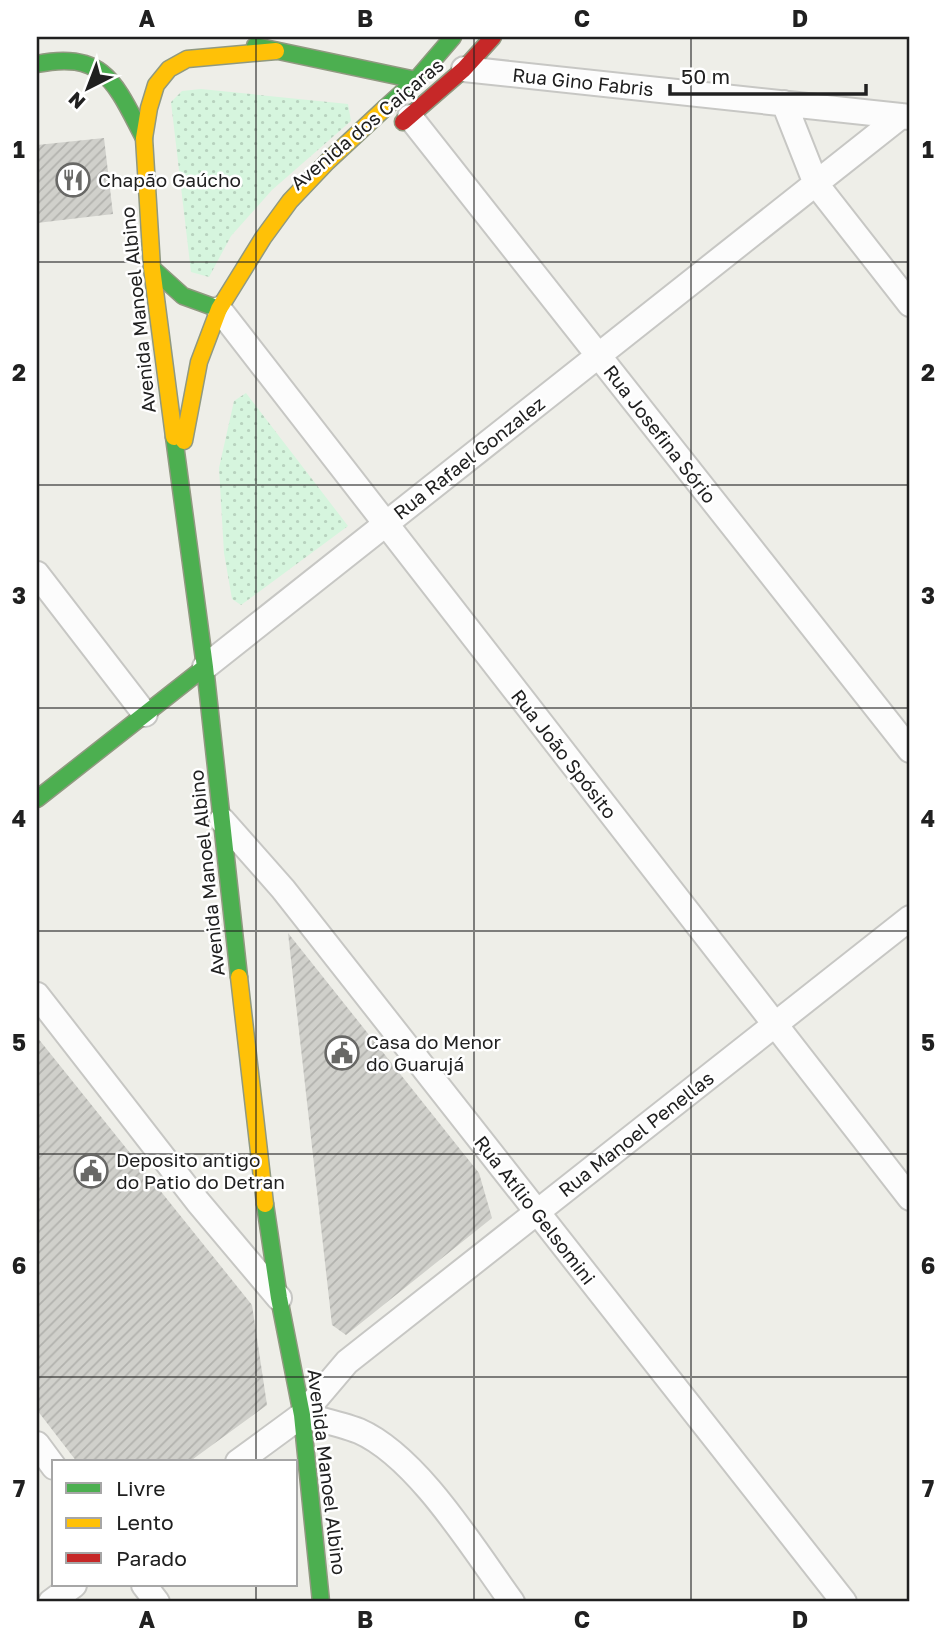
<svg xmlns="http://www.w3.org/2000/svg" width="947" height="1639" font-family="'Golos Text',sans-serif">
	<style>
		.park { fill: url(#park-dots) }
		.building { fill: url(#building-hatch) }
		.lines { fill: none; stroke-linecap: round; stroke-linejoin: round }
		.street-casing { stroke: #c7c7c4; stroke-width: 28 }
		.fast-casing { stroke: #909980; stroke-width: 19 }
		.slow-casing { stroke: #909980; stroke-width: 19 }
		.jam-casing { stroke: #909980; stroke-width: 19 }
		.street { stroke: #fcfcfc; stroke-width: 24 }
		.fast { stroke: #4caf50; stroke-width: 16 }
		.slow { stroke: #ffc107; stroke-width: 16 }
		.jam { stroke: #c62828; stroke-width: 16 }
		.grid { fill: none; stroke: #202020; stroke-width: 2; stroke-opacity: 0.55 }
		.labels { text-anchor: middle; stroke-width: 5; stroke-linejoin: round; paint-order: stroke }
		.street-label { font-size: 19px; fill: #202020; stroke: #fff }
		.poi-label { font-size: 19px; fill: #202020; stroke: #fff; text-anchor: start }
		.neatline { fill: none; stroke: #202020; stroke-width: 2.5 }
		.grid-label { font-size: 23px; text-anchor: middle; font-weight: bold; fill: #202020 }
	</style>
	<defs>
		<pattern id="park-dots" width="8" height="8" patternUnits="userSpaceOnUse" patternTransform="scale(1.75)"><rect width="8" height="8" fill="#d6f5de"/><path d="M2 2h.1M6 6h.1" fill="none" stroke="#b7d2be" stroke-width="1.8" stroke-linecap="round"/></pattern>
		<pattern id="building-hatch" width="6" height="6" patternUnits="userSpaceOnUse" patternTransform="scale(1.75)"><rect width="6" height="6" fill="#d0d0cb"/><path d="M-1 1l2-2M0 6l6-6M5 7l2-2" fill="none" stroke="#b2b2ae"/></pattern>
	</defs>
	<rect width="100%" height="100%" fill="#eeeee8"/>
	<path class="park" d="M 201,89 L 348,104 L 351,121 L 272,190 L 231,236 L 209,277 L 191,272 L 171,102 L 182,91 Z
		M 246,393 L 348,526 L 241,605 L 232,599 L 224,553 L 219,468 L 234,401 Z"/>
	<path class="building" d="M 104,138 L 113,214 L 37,223 L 37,145 Z
		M 288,933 L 479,1173 L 492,1218 L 346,1335 L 332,1325 Z
		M 37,1037 L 252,1305 L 267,1405 L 189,1462 L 77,1462 L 37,1410 Z"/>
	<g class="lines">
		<defs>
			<path id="street" d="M 464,69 L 910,117
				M 784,103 L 816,184 L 910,304
				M 410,117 L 910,750
				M 219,309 L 910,1198
				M 37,574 L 145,714
				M 205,667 L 901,116
				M 222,820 L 283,889 L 844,1602
				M 37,995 L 198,1202 L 279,1298
				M 302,1415 C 321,1420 341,1424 359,1431 C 418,1457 474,1550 512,1602
				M 37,1444 L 54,1467
				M 238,1462 L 302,1415 L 347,1362 L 910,918
				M 144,1585 L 157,1602
				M 51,1602 L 74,1585"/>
			<path id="fast" d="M 255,46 L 416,80
				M 37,64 C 105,50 116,85 144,138
				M 385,108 L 416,80 L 453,37
				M 152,268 L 183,296 L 219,309
				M 174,437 L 205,667 L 239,977
				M 37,799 L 205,667
				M 265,1204 L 279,1298 L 302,1415 L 321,1602"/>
			<path id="slow" d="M 174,437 L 152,268 L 144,138 L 149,108 L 156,85 L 169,69 L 187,59 L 276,51
				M 184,441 L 199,362 L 219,309 L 263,238 L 290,201 L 327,162 L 385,108
				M 239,977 L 265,1204"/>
			<path id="jam" d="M 403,122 L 464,69 L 493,37"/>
		</defs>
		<use href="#street" class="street-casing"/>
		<use href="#fast" class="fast-casing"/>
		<use href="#slow" class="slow-casing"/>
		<use href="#jam" class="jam-casing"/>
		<use href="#street" class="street"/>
		<use href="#fast" class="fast"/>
		<use href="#slow" class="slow"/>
		<use href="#jam" class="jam"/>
	</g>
	<path class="grid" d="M 256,37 L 256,1462M 474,37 L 474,1602M 691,37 L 691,1602M 37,262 L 910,262M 37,485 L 910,485M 37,708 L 910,708M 37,931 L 910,931M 37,1154 L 910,1154M 37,1377 L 910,1377M 256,1585 L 256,1602"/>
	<defs>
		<symbol id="restaurant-ring" viewBox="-11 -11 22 22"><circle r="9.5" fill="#fff" stroke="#686866" stroke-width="1.5"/><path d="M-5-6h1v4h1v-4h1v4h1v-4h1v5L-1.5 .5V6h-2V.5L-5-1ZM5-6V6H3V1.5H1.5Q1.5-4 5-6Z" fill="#686866"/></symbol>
		<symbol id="civic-ring" viewBox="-11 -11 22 22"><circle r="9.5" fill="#fff" stroke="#686866" stroke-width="1.5"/><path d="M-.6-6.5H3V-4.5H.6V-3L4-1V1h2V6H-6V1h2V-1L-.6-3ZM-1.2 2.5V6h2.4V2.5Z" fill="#686866"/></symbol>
	</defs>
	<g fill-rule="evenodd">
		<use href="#restaurant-ring" x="54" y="161" width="38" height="38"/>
		<use href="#civic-ring" x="323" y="1034" width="38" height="38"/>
		<use href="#civic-ring" x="72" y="1152" width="38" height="38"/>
	</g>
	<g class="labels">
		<g class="street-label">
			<text transform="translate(583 82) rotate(6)" y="7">Rua Gino Fabris</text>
			<text transform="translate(367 124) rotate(-40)" y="7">Avenida dos Caiçaras</text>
			<text transform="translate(138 310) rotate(-96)" y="7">Avenida Manoel Albino</text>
			<text transform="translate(660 434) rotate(52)" y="7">Rua Josefina Sório</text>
			<text transform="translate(469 458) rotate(-38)" y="7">Rua Rafael Gonzalez</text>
			<text transform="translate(564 754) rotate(52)" y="7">Rua João Spósito</text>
			<text transform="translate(207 873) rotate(-96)" y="7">Avenida Manoel Albino</text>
			<text transform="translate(636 1134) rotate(-38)" y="7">Rua Manoel Penellas</text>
			<text transform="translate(535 1210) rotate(52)" y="7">Rua Atílio Gelsomini</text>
			<text transform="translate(327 1472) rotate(83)" y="7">Avenida Manoel Albino</text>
		</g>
		<g class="poi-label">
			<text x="98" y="187">Chapão Gaúcho</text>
			<text x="366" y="1049">Casa do Menor<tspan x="366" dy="22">do Guarujá</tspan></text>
			<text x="116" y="1167">Deposito antigo<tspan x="116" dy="22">do Patio do Detran</tspan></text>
		</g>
	</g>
	<rect width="947" height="1639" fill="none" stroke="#ffffff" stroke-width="77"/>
	<rect x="52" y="1460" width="245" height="126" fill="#ffffff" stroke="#a6a6a6" stroke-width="2"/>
	<rect x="66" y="1483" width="35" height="10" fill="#4caf50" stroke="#a6a6a6" stroke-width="2"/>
	<text x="116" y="1496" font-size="21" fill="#202020">Livre</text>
	<rect x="66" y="1518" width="35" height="10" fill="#ffc107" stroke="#a6a6a6" stroke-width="2"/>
	<text x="116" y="1530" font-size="21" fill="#202020">Lento</text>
	<rect x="66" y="1553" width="35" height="10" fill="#c62828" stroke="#a6a6a6" stroke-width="2"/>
	<text x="116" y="1566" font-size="21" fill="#202020">Parado</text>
	<g transform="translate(88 88) rotate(222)" stroke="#ffffff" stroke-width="5" paint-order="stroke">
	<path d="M0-5L12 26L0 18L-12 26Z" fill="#202020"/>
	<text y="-10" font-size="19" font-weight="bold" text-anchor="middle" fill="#202020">N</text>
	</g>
	<path d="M670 84v10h196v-10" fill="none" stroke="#202020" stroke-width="3.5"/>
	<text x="681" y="84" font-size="21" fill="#202020" stroke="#ffffff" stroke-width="5" paint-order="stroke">50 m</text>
	<rect x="38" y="38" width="870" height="1562" class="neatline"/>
	<g class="grid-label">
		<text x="147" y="27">A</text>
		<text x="365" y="27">B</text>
		<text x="582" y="27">C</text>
		<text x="800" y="27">D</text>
		<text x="19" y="158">1</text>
		<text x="928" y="158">1</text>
		<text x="19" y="381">2</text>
		<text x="928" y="381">2</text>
		<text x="19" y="604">3</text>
		<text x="928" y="604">3</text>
		<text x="19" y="827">4</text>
		<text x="928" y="827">4</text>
		<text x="19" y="1051">5</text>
		<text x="928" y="1051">5</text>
		<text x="19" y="1274">6</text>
		<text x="928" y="1274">6</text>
		<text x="19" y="1497">7</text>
		<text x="928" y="1497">7</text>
		<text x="147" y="1628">A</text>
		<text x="365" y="1628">B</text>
		<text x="582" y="1628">C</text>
		<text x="800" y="1628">D</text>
	</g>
</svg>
